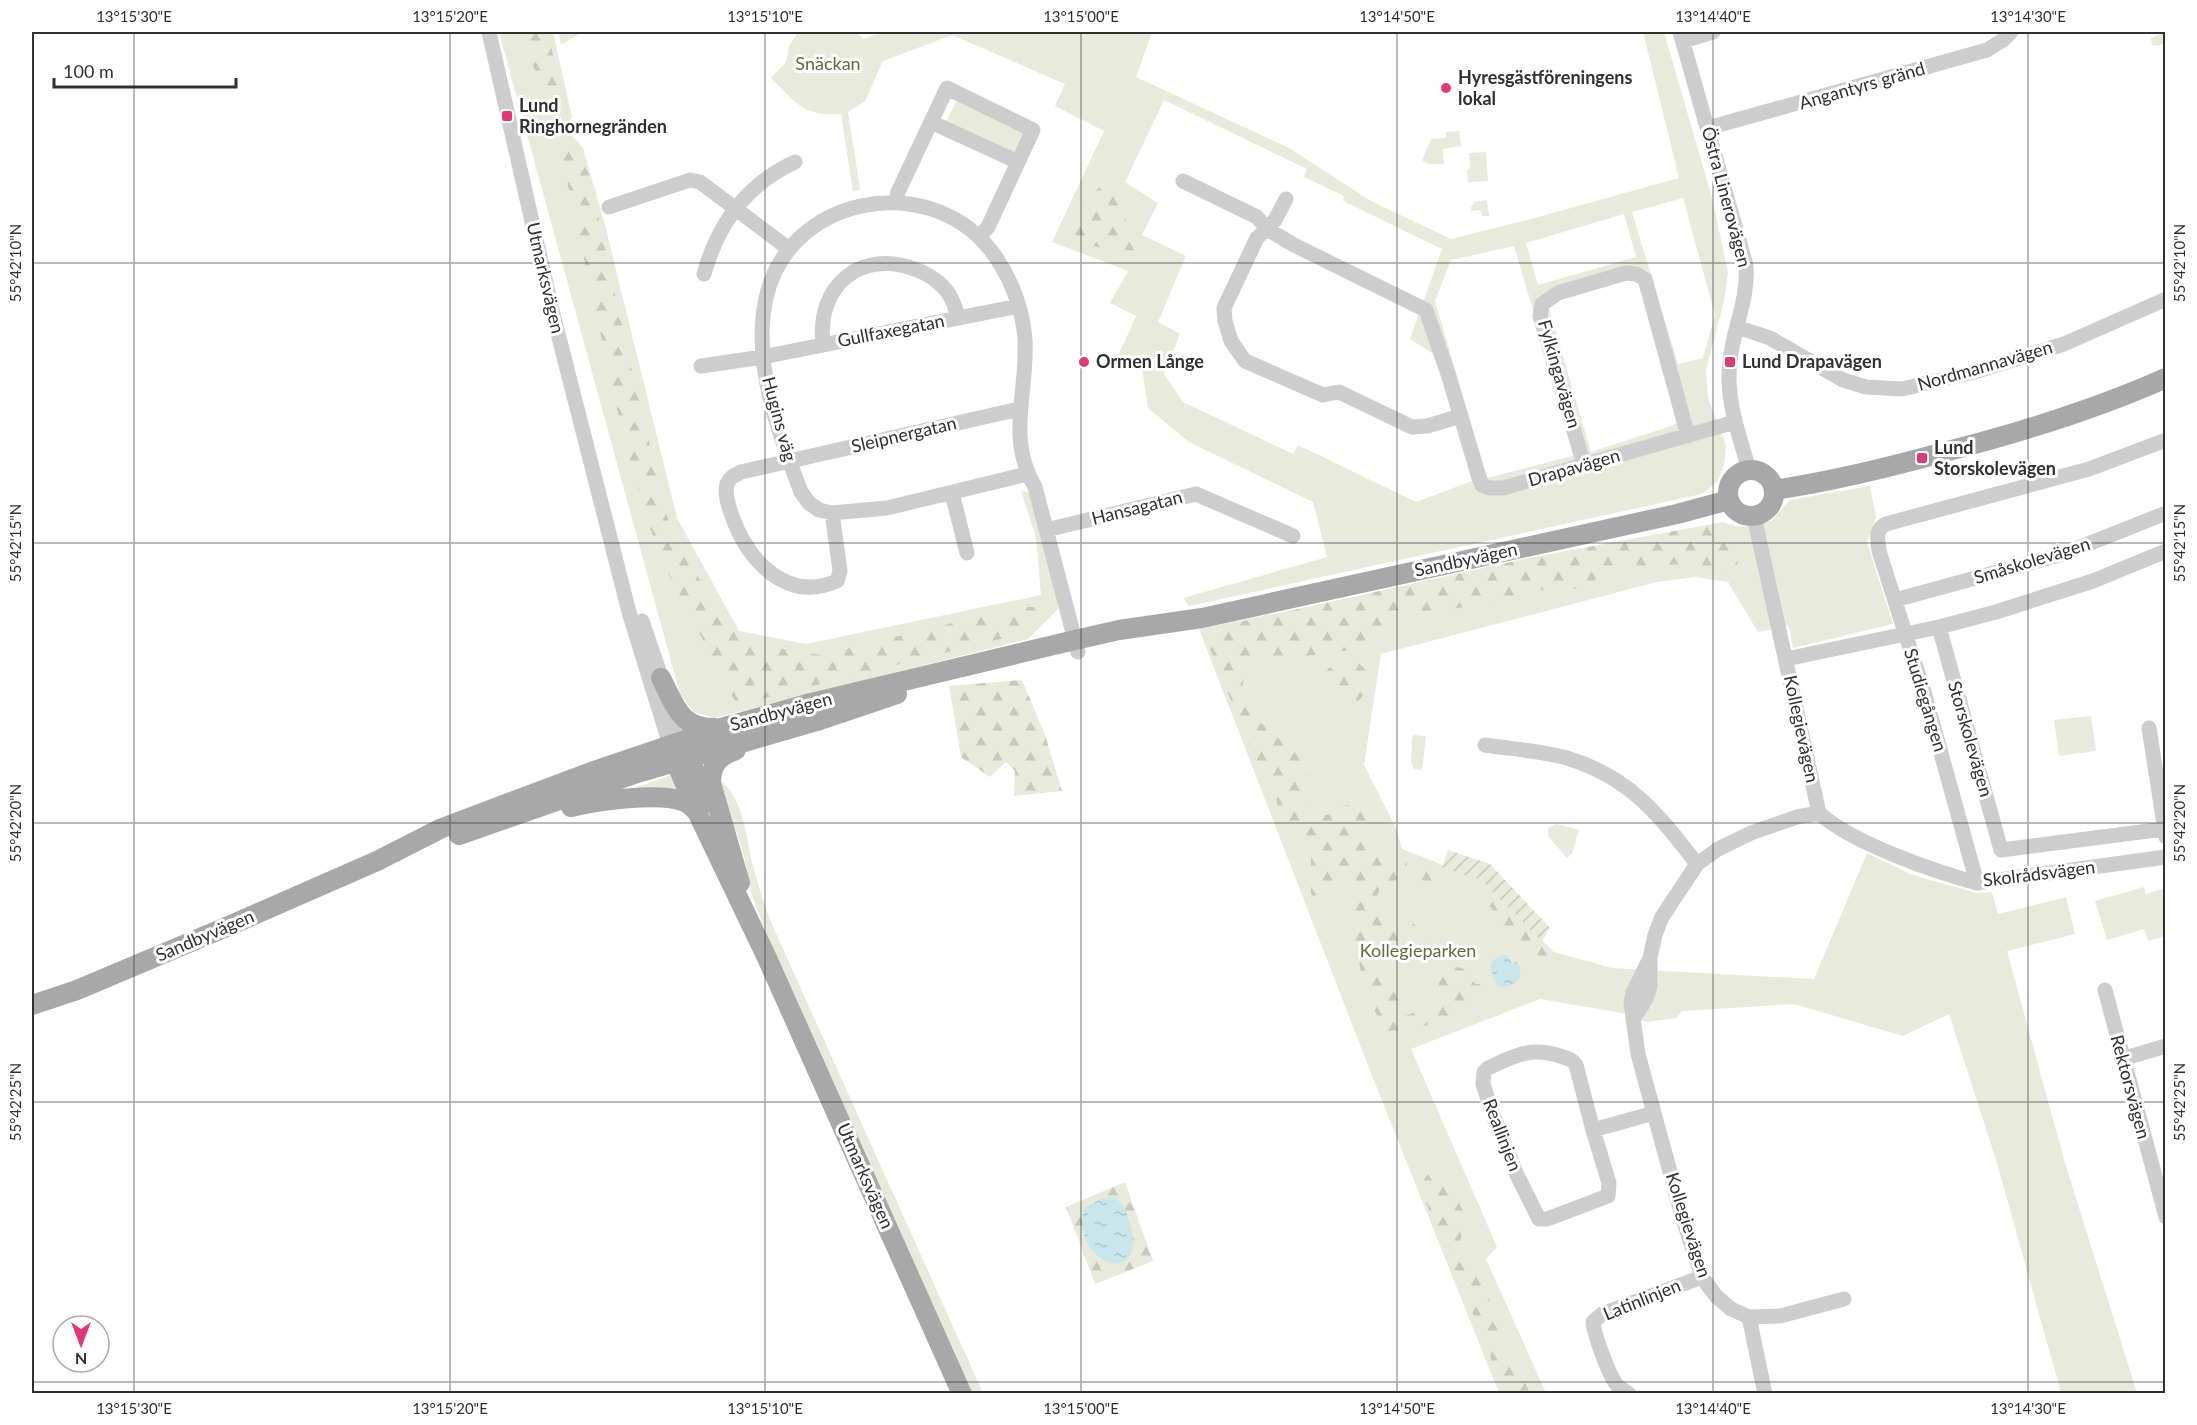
<svg xmlns="http://www.w3.org/2000/svg" width="2197" height="1425" font-family="Lato,sans-serif">
	<style>
		.green { fill: #e8eadc; fill-rule: evenodd }
		.forest { fill: url(#forest-firs) }
		.garden { fill: url(#garden-furrows) }
		.water { fill: url(#water-ripples) }
		.lines { fill: none; stroke-linecap: round; stroke-linejoin: round }
		.minor { stroke: #cdcdcd; stroke-width: 15 }
		.major { stroke: #a8a8a8; stroke-width: 20 }
		.ticks { fill: none; stroke: #303030; stroke-width: 1.5; stroke-opacity: 0.45 }
		.poi-dot { fill: #e33778; stroke: #fff; stroke-width: 2 }
		.labels { text-anchor: middle; stroke-width: 6; stroke-linejoin: round; paint-order: stroke }
		.park-label { font-size: 18px; fill: #616c3e; stroke: #fff }
		.poi-label { font-size: 18px; font-weight: bold; fill: #303030; stroke: #fff; text-anchor: start }
		.street-label { font-size: 18px; fill: #303030; stroke: #fff }
		.neatline { fill: none; stroke: #303030; stroke-width: 2 }
		.ticks-label { font-size: 15px; text-anchor: middle; fill: #303030 }
	</style>
	<defs>
		<pattern id="forest-firs" width="22" height="20" patternUnits="userSpaceOnUse" patternTransform="scale(1.5)"><rect width="22" height="20" fill="#e8eadc"/><path d="M5 1l3.5 6h-7zM16 11l3.5 6h-7z" fill="#c7c9bd"/></pattern>
		<pattern id="garden-furrows" width="10" height="10" patternUnits="userSpaceOnUse" patternTransform="scale(1.5)"><rect width="10" height="10" fill="#e8eadc"/><path d="M-1 1l2-2M0 10L10 0M9 11l2-2" fill="none" stroke="#c7c9bd"/></pattern>
		<pattern id="water-ripples" width="26" height="14" patternUnits="userSpaceOnUse" patternTransform="scale(1.5)"><rect width="26" height="14" fill="#c9e7ea"/><path d="M2 4q2-2 4 0t4 0M15 11q2-2 4 0t4 0" fill="none" stroke="#adc6c9"/></pattern>
	</defs>
	<rect width="100%" height="100%" fill="#fff"/>
	<path class="green" d="M 499,32 L 553,32 L 572,117 L 570,121 L 563,125 L 583,148 L 605,225 L 677,518 L 739,631 L 806,644 L 1041,595 L 1036,538 L 1021,491 L 1033,493 L 1059,608 L 1028,639 L 714,718 L 694,712 L 680,694 Z
		M 558,32 L 581,32 L 581,33 L 561,45 Z
		M 798,32 L 857,32 L 863,39 L 884,32 L 1152,32 L 1136,77 L 1289,148 L 1371,201 L 1451,239 L 1531,219 L 1679,178 L 1643,32 L 1664,32 L 1712,198 L 1728,272 L 1724,301 L 1706,370 L 1708,398 L 1726,445 L 1724,466 L 1717,482 L 1702,494 L 1189,606 L 1183,598 L 1327,557 L 1313,502 L 1189,442 L 1148,408 L 1142,368 L 1118,356 L 1136,316 L 1110,303 L 1128,271 L 1052,242 L 1104,131 L 1055,106 L 1065,84 L 952,35 L 883,61 L 865,101 L 848,112 L 860,189 L 853,192 L 841,114 C 803,117 796,102 771,78 L 786,62 L 789,46 ZM 1164,100 L 1307,169 L 1304,177 L 1344,196 L 1343,201 L 1442,249 L 1410,339 L 1435,355 L 1472,481 L 1416,502 L 1298,445 L 1293,454 L 1183,402 L 1164,374 L 1180,334 L 1158,322 L 1186,256 L 1142,235 L 1158,203 L 1125,182 ZM 1683,198 L 1715,315 L 1703,358 L 1678,364 L 1632,212 ZM 1624,214 L 1636,257 L 1538,285 L 1526,243 ZM 1514,246 L 1576,455 L 1487,478 L 1435,301 L 1451,260 ZM 1630,276 L 1641,283 L 1680,419 L 1674,425 L 1591,452 L 1548,305 L 1564,294 Z
		M 2166,32 L 2165,43 L 2158,46 L 2152,45 L 2151,38 Z
		M 957,99 L 1026,132 L 1015,157 L 945,124 Z
		M 1459,131 L 1461,146 L 1443,149 L 1444,164 L 1428,164 L 1422,160 L 1431,139 L 1446,138 L 1446,132 Z
		M 1486,152 L 1488,181 L 1468,182 L 1467,170 L 1470,169 L 1469,153 Z
		M 1487,200 L 1489,216 L 1482,216 L 1480,210 L 1471,211 L 1471,207 L 1474,202 Z
		M 1870,486 L 1876,517 L 1867,542 L 1893,624 L 1793,648 L 1789,626 L 1758,632 L 1728,582 L 1695,577 L 1657,582 L 1381,654 L 1364,765 L 1396,828 L 1402,849 L 1481,880 L 1551,951 L 1612,968 L 1814,979 L 1867,853 L 1910,874 L 1976,893 L 1992,892 L 1998,914 L 2066,897 L 2075,934 L 2007,951 L 2065,1163 L 2137,1393 L 2061,1393 L 1997,1163 L 1949,1014 L 1903,1036 L 1794,1004 L 1682,1011 L 1676,1018 L 1647,1022 L 1622,1013 L 1540,999 L 1411,1049 L 1497,1247 L 1486,1259 L 1546,1393 L 1499,1393 L 1369,1068 L 1199,629 L 1723,522 L 1739,527 L 1771,521 L 1790,500 Z
		M 2091,716 L 2096,751 L 2059,756 L 2054,720 Z
		M 1414,735 L 1426,736 L 1422,770 L 1414,769 L 1411,762 L 1412,738 Z
		M 674,774 L 682,793 L 626,791 Z
		M 717,778 C 745,797 745,836 753,866 C 758,885 764,902 770,920 L 983,1393 L 972,1393 L 774,954 L 750,890 L 744,855 L 737,834 L 721,800 Z
		M 1557,824 L 1579,830 L 1572,854 L 1567,858 L 1548,836 L 1548,828 Z
		M 2144,887 L 2146,894 L 2165,888 L 2165,936 L 2148,941 L 2144,929 L 2107,940 L 2095,901 Z"/>
	<path class="forest" d="M 528,32 L 548,32 L 564,106 L 548,112 L 531,59 Z
		M 559,145 L 583,148 L 633,376 L 673,540 L 742,642 L 820,655 L 1019,607 L 1050,607 L 1016,635 L 737,705 L 659,556 L 626,449 Z
		M 1111,177 L 1123,209 L 1134,251 C 1114,249 1086,250 1074,233 C 1083,202 1086,199 1111,177 Z
		M 1723,522 L 1736,543 L 1738,563 L 1731,572 L 1718,571 L 1683,564 L 1623,568 L 1575,589 L 1529,590 L 1491,603 L 1411,615 L 1368,638 L 1357,649 L 1278,660 L 1252,658 L 1244,674 L 1241,702 L 1251,714 L 1307,763 L 1306,811 L 1328,815 C 1338,807 1349,800 1361,809 C 1396,835 1336,889 1318,911 L 1311,893 L 1311,841 L 1285,832 L 1273,788 L 1251,749 L 1209,647 L 1231,624 L 1528,558 Z
		M 1351,656 L 1366,670 L 1364,694 L 1356,704 L 1342,704 L 1333,693 L 1326,671 L 1338,659 Z
		M 1022,680 L 1045,735 L 1062,791 L 1014,796 L 1015,771 L 1006,762 L 990,777 L 961,757 L 949,686 Z
		M 1375,848 L 1398,856 L 1407,862 L 1406,874 L 1380,889 L 1373,906 L 1389,912 L 1386,924 L 1390,929 C 1401,930 1407,929 1415,923 L 1419,935 L 1379,951 L 1405,1016 L 1445,1001 L 1434,972 C 1446,965 1454,966 1467,970 L 1475,984 L 1479,984 C 1485,991 1485,995 1483,1003 L 1389,1040 C 1363,992 1343,927 1357,873 C 1360,865 1367,856 1371,849 Z
		M 1420,868 C 1434,870 1468,887 1473,901 L 1471,904 L 1462,903 C 1458,898 1453,892 1449,888 C 1439,879 1422,886 1415,874 Z
		M 1483,882 L 1553,951 L 1553,954 L 1545,965 L 1535,968 L 1524,949 L 1500,922 L 1477,885 Z
		M 1436,938 L 1445,939 C 1455,952 1445,964 1431,965 L 1425,950 L 1430,941 Z
		M 1441,1168 L 1470,1224 L 1460,1239 L 1459,1248 L 1467,1262 L 1484,1269 L 1486,1279 L 1485,1291 L 1493,1307 L 1504,1347 L 1514,1361 L 1530,1393 L 1505,1393 L 1460,1282 L 1449,1262 L 1444,1239 L 1436,1227 L 1421,1190 L 1425,1178 L 1432,1169 Z
		M 1125,1182 L 1153,1261 L 1095,1284 L 1066,1207 Z"/>
	<path class="garden" d="M 1448,850 L 1490,864 L 1550,928 L 1542,941 L 1481,880 L 1442,867 Z"/>
	<path class="water" d="M 1503,955 L 1507,955 L 1513,965 L 1516,961 C 1525,974 1520,984 1503,987 L 1496,984 L 1490,967 L 1492,961 Z
		M 1114,1197 C 1125,1205 1128,1215 1131,1228 C 1146,1288 1071,1266 1084,1208 L 1101,1199 Z"/>
	<g class="lines">
		<path class="minor" d="M 489,32 L 553,314 L 629,612 L 670,745
			M 1680,32 L 1746,265 C 1749,298 1733,329 1730,361 C 1725,398 1739,434 1749,470
			M 1683,41 L 1713,32
			M 931,122 L 1018,162
			M 1708,128 L 1987,50 L 2003,40 L 2011,32
			M 1183,181 L 1257,217 L 1267,229 L 1275,220 L 1286,199
			M 896,202 L 898,192 L 947,88 L 1033,130 L 988,227 L 979,237
			M 609,207 L 690,180 L 700,182 L 789,249
			M 704,274 C 718,224 747,184 795,162
			M 1737,327 L 1770,338 L 1843,380 L 1866,387 L 1902,389 L 1974,372 L 2064,344 L 2166,299
			M 823,345 C 816,285 861,248 917,270 C 931,275 946,286 952,300 C 955,305 956,312 958,317
			M 701,366 L 763,357 L 1018,306
			M 1461,416 L 1427,426 L 1412,427 L 1339,392 L 1323,395 L 1245,361 L 1231,341 L 1225,321 L 1224,308 L 1257,238 L 1267,229 L 1294,245 L 1426,310 L 1448,374 L 1479,477 L 1482,485 L 1490,488 L 1503,488 L 1735,422
			M 1584,465 L 1540,316 L 1542,304 L 1558,293 L 1626,273 L 1636,274 L 1645,279 L 1688,436
			M 1027,474 L 887,508 L 832,513 L 819,510 L 809,503 L 801,492 C 778,432 752,363 766,298 C 788,197 925,170 989,248 C 1009,273 1023,307 1025,340 C 1028,392 1006,437 1035,487 L 1078,652
			M 952,493 L 967,553
			M 832,513 L 840,571 L 837,581 C 787,603 748,561 732,516 C 729,507 724,494 727,484 C 730,477 735,475 741,472 L 1019,409
			M 1754,516 L 1819,813
			M 1046,530 L 1196,494 L 1293,536
			M 1895,600 L 2063,554 L 2166,513
			M 642,621 L 683,741
			M 1939,627 L 2001,850 L 2164,829
			M 1786,659 L 1939,627 L 1996,612 L 2093,581 L 2166,551
			M 2149,728 L 2166,837
			M 1485,745 C 1511,749 1543,751 1567,758 C 1630,777 1659,815 1697,864
			M 1819,813 C 1852,843 1933,871 1977,883 L 2166,857
			M 1977,883 L 1924,692 L 1879,551 C 1878,540 1874,530 1886,524 L 2089,469 L 2166,440
			M 1650,958 L 1633,993 L 1631,1003 L 1638,1054 L 1682,1216 L 1702,1277 L 1716,1296 L 1731,1309 L 1749,1317 L 1780,1316 L 1844,1299
			M 2105,990 L 2166,1217
			M 1634,1018 L 1646,999 L 1650,986 L 1650,958 L 1655,935 L 1662,917 L 1697,864 L 1718,849 L 1751,833 L 1797,817 L 1819,813
			M 2122,1059 L 2166,1046
			M 1593,1130 L 1576,1065 C 1572,1059 1567,1058 1560,1056 C 1531,1046 1514,1056 1488,1068 L 1484,1072 L 1483,1084 L 1492,1112 L 1516,1173 L 1539,1219 L 1547,1219 L 1608,1196 L 1609,1183 L 1593,1130 L 1654,1113
			M 1749,1317 L 1765,1394
			M 1629,1394 C 1625,1391 1620,1389 1617,1385 C 1609,1376 1594,1334 1593,1322 L 1602,1314 L 1702,1277"/>
		<path class="major" d="M1728 493a23 23 0 1 1 46 0a23 23 0 1 1-46 0Z
			M 1774,490 C 1833,481 1891,467 1948,451 C 2022,432 2096,409 2166,378
			M 661,678 C 675,705 680,729 715,728
			M 685,746 L 707,803
			M 736,750 C 719,756 711,764 711,783 L 740,883
			M 671,751 L 697,812 L 767,958 L 962,1394
			M 571,807 C 598,801 657,792 682,801 C 689,803 692,807 697,812
			M 459,835 L 634,774 L 817,721 L 897,694
			M 32,1005 L 77,990 L 231,925 L 377,861 L 442,828 L 591,772 L 721,728 L 811,703 L 1075,640 L 1119,630 L 1202,618 L 1677,514 L 1729,500"/>
	</g>
	<path class="ticks" d="M 134,32 L 134,1394M 450,32 L 450,1394M 765,32 L 765,1394M 1081,32 L 1081,1394M 1397,32 L 1397,1394M 1713,32 L 1713,1394M 2028,32 L 2028,1394M 32,263 L 2166,263M 32,543 L 2166,543M 32,823 L 2166,823M 32,1102 L 2166,1102M 32,1382 L 2166,1382"/>
	<g class="poi-dot">
		<circle cx="1446" cy="88" r="6"/>
		<rect x="501" y="110" width="12" height="12" rx="3"/>
		<circle cx="1084" cy="362" r="6"/>
		<rect x="1724" y="356" width="12" height="12" rx="3"/>
		<rect x="1916" y="452" width="12" height="12" rx="3"/>
	</g>
	<g class="labels">
		<g class="park-label">
			<text x="828" y="70">Snäckan</text>
			<text x="1418" y="957">Kollegieparken</text>
		</g>
		<g class="poi-label">
			<text x="1458" y="84">Hyresgästföreningens<tspan x="1458" dy="21">lokal</tspan></text>
			<text x="519" y="112">Lund<tspan x="519" dy="21">Ringhornegränden</tspan></text>
			<text x="1096" y="368">Ormen Långe</text>
			<text x="1742" y="368">Lund Drapavägen</text>
			<text x="1934" y="454">Lund<tspan x="1934" dy="21">Storskolevägen</tspan></text>
		</g>
		<g class="street-label">
			<text transform="translate(1862 86) rotate(-16)" y="6">Angantyrs gränd</text>
			<text transform="translate(1726 197) rotate(75)" y="6">Östra Linerovägen</text>
			<text transform="translate(545 278) rotate(77)" y="6">Utmarksvägen</text>
			<text transform="translate(891 331) rotate(-11)" y="6">Gullfaxegatan</text>
			<text transform="translate(1985 366) rotate(-16)" y="6">Nordmannavägen</text>
			<text transform="translate(1559 374) rotate(74)" y="6">Fylkingavägen</text>
			<text transform="translate(779 419) rotate(75)" y="6">Hugins väg</text>
			<text transform="translate(904 435) rotate(-13)" y="6">Sleipnergatan</text>
			<text transform="translate(1574 468) rotate(-16)" y="6">Drapavägen</text>
			<text transform="translate(1137 508) rotate(-14)" y="6">Hansagatan</text>
			<text transform="translate(1466 560) rotate(-12)" y="6">Sandbyvägen</text>
			<text transform="translate(2032 561) rotate(-17)" y="6">Småskolevägen</text>
			<text transform="translate(1925 700) rotate(73)" y="6">Studiegången</text>
			<text transform="translate(781 712) rotate(-15)" y="6">Sandbyvägen</text>
			<text transform="translate(1801 729) rotate(78)" y="6">Kollegievägen</text>
			<text transform="translate(1970 739) rotate(74)" y="6">Storskolevägen</text>
			<text transform="translate(2039 874) rotate(-7)" y="6">Skolrådsvägen</text>
			<text transform="translate(205 936) rotate(-23)" y="6">Sandbyvägen</text>
			<text transform="translate(2130 1087) rotate(75)" y="6">Rektorsvägen</text>
			<text transform="translate(1502 1135) rotate(69)" y="6">Reallinjen</text>
			<text transform="translate(865 1176) rotate(66)" y="6">Utmarksvägen</text>
			<text transform="translate(1688 1225) rotate(72)" y="6">Kollegievägen</text>
			<text transform="translate(1642 1300) rotate(-22)" y="6">Latinlinjen</text>
		</g>
	</g>
	<rect width="2197" height="1425" fill="none" stroke="#ffffff" stroke-width="66"/>
	<g transform="translate(81 1344) rotate(180)"><circle r="28" fill="#ffffff" stroke="#acacac" stroke-width="1.5"/>
	<path d="M0-4.5L10 22L0 15L-10 22Z" fill="#e33778"/>
	<text y="-9" font-size="16" font-weight="bold" text-anchor="middle" fill="#303030">N</text>
	</g>
	<path d="M54 78v9h182v-9" fill="none" stroke="#303030" stroke-width="3"/>
	<text x="63" y="78" font-size="18" fill="#303030" stroke="#ffffff" stroke-width="4.5" paint-order="stroke">100 m</text>
	<rect x="33" y="33" width="2131" height="1359" class="neatline"/>
	<g class="ticks-label">
		<text x="134" y="22">13°15'30"E</text>
		<text x="450" y="22">13°15'20"E</text>
		<text x="765" y="22">13°15'10"E</text>
		<text x="1081" y="22">13°15'00"E</text>
		<text x="1397" y="22">13°14'50"E</text>
		<text x="1713" y="22">13°14'40"E</text>
		<text x="2028" y="22">13°14'30"E</text>
		<text transform="translate(2180 263) rotate(-90)" y="5">55°42'10"N</text>
		<text transform="translate(16 263) rotate(-90)" y="5">55°42'10"N</text>
		<text transform="translate(2180 543) rotate(-90)" y="5">55°42'15"N</text>
		<text transform="translate(16 543) rotate(-90)" y="5">55°42'15"N</text>
		<text transform="translate(2180 823) rotate(-90)" y="5">55°42'20"N</text>
		<text transform="translate(16 823) rotate(-90)" y="5">55°42'20"N</text>
		<text transform="translate(2180 1102) rotate(-90)" y="5">55°42'25"N</text>
		<text transform="translate(16 1102) rotate(-90)" y="5">55°42'25"N</text>
		<text x="134" y="1414">13°15'30"E</text>
		<text x="450" y="1414">13°15'20"E</text>
		<text x="765" y="1414">13°15'10"E</text>
		<text x="1081" y="1414">13°15'00"E</text>
		<text x="1397" y="1414">13°14'50"E</text>
		<text x="1713" y="1414">13°14'40"E</text>
		<text x="2028" y="1414">13°14'30"E</text>
	</g>
</svg>
